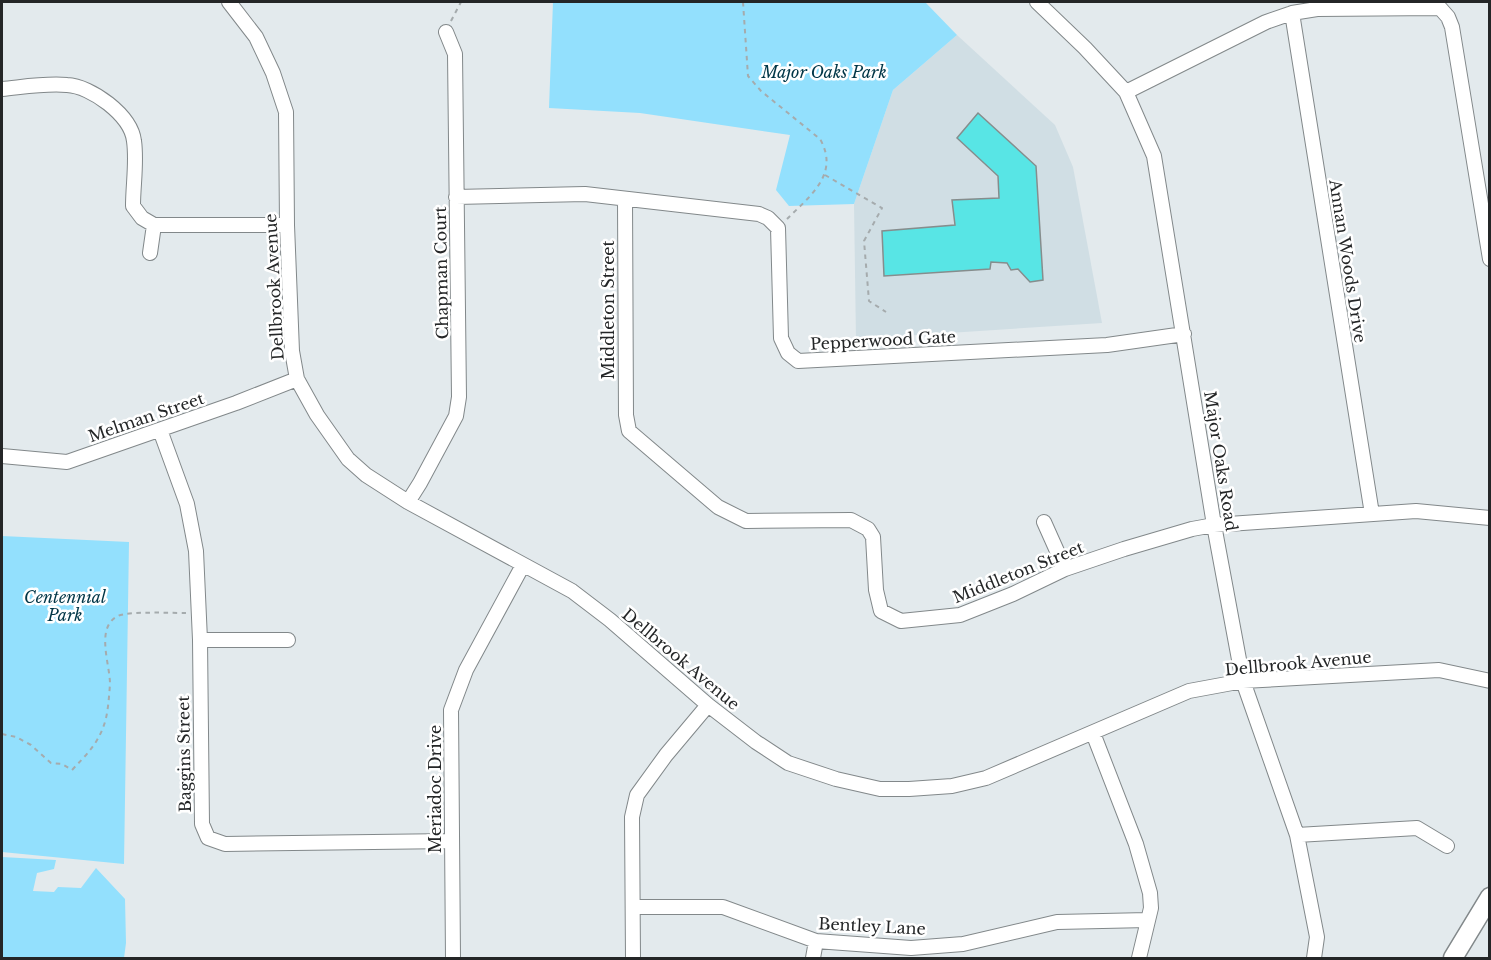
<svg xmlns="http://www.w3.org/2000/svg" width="1491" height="960" font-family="'Libre Baskerville',serif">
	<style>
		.built { fill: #d0dee4 }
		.green { fill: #93e0fd }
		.building { fill: #58e5e5; stroke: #868d8d; stroke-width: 1.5 }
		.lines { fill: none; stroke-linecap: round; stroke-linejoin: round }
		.street-casing { stroke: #82888a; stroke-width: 16 }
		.secondary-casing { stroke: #82888a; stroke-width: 21 }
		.path { stroke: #a5abad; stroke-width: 2; stroke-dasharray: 4.5 4.5; stroke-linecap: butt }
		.street { stroke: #fff; stroke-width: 14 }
		.secondary { stroke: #fff; stroke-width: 18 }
		.labels { text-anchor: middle; stroke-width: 5; stroke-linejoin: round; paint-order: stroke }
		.park-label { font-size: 16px; font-style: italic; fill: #003647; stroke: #fff }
		.street-label { font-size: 16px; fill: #242627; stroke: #fff }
	</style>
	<rect width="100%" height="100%" fill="#e3eaed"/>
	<path class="built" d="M 957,35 L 1055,125 L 1073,167 L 1102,323 L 856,339 L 854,204 L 893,90 Z"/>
	<path class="green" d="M 553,2 L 925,2 L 957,35 L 893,90 L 854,204 L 789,206 L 776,190 L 790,135 L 640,113 L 549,108 Z
		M 2,536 L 129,542 L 124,864 L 2,852 Z
		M 2,857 L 56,860 L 54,869 L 37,873 L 33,891 L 54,892 L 58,887 L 81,888 L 96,868 L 125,899 L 126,943 L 124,958 L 2,958 Z"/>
	<path class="building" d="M 978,113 L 1036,166 L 1043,280 L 1030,282 L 1018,269 L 1011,270 L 1007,263 L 991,262 L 990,269 L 884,276 L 882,231 L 955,225 L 952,200 L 999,198 L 998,176 L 957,138 Z"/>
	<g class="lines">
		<defs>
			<path id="street" d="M 229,2 L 256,37 L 273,73 L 286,112 L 287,225 L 292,351 L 297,379 L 317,415 L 348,459 L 366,475 L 408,502 L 572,591 L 610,620 L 708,705 L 756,742 L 788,763 L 836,779 L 880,789 L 909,789 L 952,786 L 986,778 L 1189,691 L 1243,681 L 1439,670 L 1490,681
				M 1037,2 L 1085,48 L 1126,92 L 1154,156 L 1214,525 L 1243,681 L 1297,835 L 1317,937 L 1314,958
				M 1292,13 L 1372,514
				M 2,89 C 23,87 45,83 67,85 C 91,86 131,115 134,141 C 137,162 133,185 133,206 L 142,218 L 154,225 L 287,225
				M 1126,92 L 1266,22 L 1292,13 L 1317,9 L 1440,8 L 1448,17 L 1452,27 L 1490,259
				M 456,197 L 585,194 L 759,214 L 768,218 L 778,228 L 781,338 L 788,353 L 798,361 L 1107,345 L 1184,334
				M 625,199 L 626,415 L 629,431 L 718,507 L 746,521 L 851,520 L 868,529 L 873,537 L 876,590 L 881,611 L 901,621 L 960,615 L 1013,594 L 1065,569 L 1124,549 L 1192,529 L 1214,525 L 1416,511 L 1490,518
				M 150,253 L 154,225
				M 160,430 L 187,504 L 196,551 L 200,640 L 202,824 L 208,838 L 225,844 L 452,841
				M 2,456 L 67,462 L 236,403 L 297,379
				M 408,502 L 420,483 L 456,416 L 459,397 L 455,54 L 446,32
				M 1044,522 L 1065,569
				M 200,640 L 288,640
				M 1093,733 L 1136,844 L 1150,893 L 1151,908 L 1139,958
				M 1297,835 L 1417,828 L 1447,846
				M 633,907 L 723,907 L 816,941 L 911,948 L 963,944 L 1057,922 L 1148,920
				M 453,958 L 451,710 L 466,670 L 523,565
				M 633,958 L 632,817 L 637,795 L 666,755 L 708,705
				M 813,958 L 816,941"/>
			<path id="secondary" d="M 1453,958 L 1490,897"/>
		</defs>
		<use href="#street" class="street-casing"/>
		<use href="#secondary" class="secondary-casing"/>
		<path class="path" d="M 743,2 L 748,76 L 761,91 L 820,139 C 840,174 810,196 787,219
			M 451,21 L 461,2
			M 825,175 L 882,208 L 864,241 L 869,301 L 886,312
			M 2,734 L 16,737 L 31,745 L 51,763 L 62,764 L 72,770 C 86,755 97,745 104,725 C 108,714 109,697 110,684 C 110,664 95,627 118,616 C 127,611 173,613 186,613"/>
		<use href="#street" class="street"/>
		<use href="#secondary" class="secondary"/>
	</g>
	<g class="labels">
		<g class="park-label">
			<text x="824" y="78">Major Oaks Park</text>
			<text x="65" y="603">Centennial<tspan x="65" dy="18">Park</tspan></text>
		</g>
		<g class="street-label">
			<text transform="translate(1348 261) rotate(81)" y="6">Annan Woods Drive</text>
			<text transform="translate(441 273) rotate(-91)" y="6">Chapman Court</text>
			<text transform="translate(274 287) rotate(-93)" y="6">Dellbrook Avenue</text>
			<text transform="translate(608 310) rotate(-90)" y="6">Middleton Street</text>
			<text transform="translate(883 340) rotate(-3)" y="6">Pepperwood Gate</text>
			<text transform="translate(146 417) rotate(-19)" y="6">Melman Street</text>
			<text transform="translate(1221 461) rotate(81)" y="6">Major Oaks Road</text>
			<text transform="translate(1018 572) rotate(-22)" y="6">Middleton Street</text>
			<text transform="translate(681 659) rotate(40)" y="6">Dellbrook Avenue</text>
			<text transform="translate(1298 663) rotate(-5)" y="6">Dellbrook Avenue</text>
			<text transform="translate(184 754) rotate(-91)" y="6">Baggins Street</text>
			<text transform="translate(435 789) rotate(-90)" y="6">Meriadoc Drive</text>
			<text transform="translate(872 926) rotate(3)" y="6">Bentley Lane</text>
		</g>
	</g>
	<rect width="1491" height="960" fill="none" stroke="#242627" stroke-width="6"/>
</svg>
